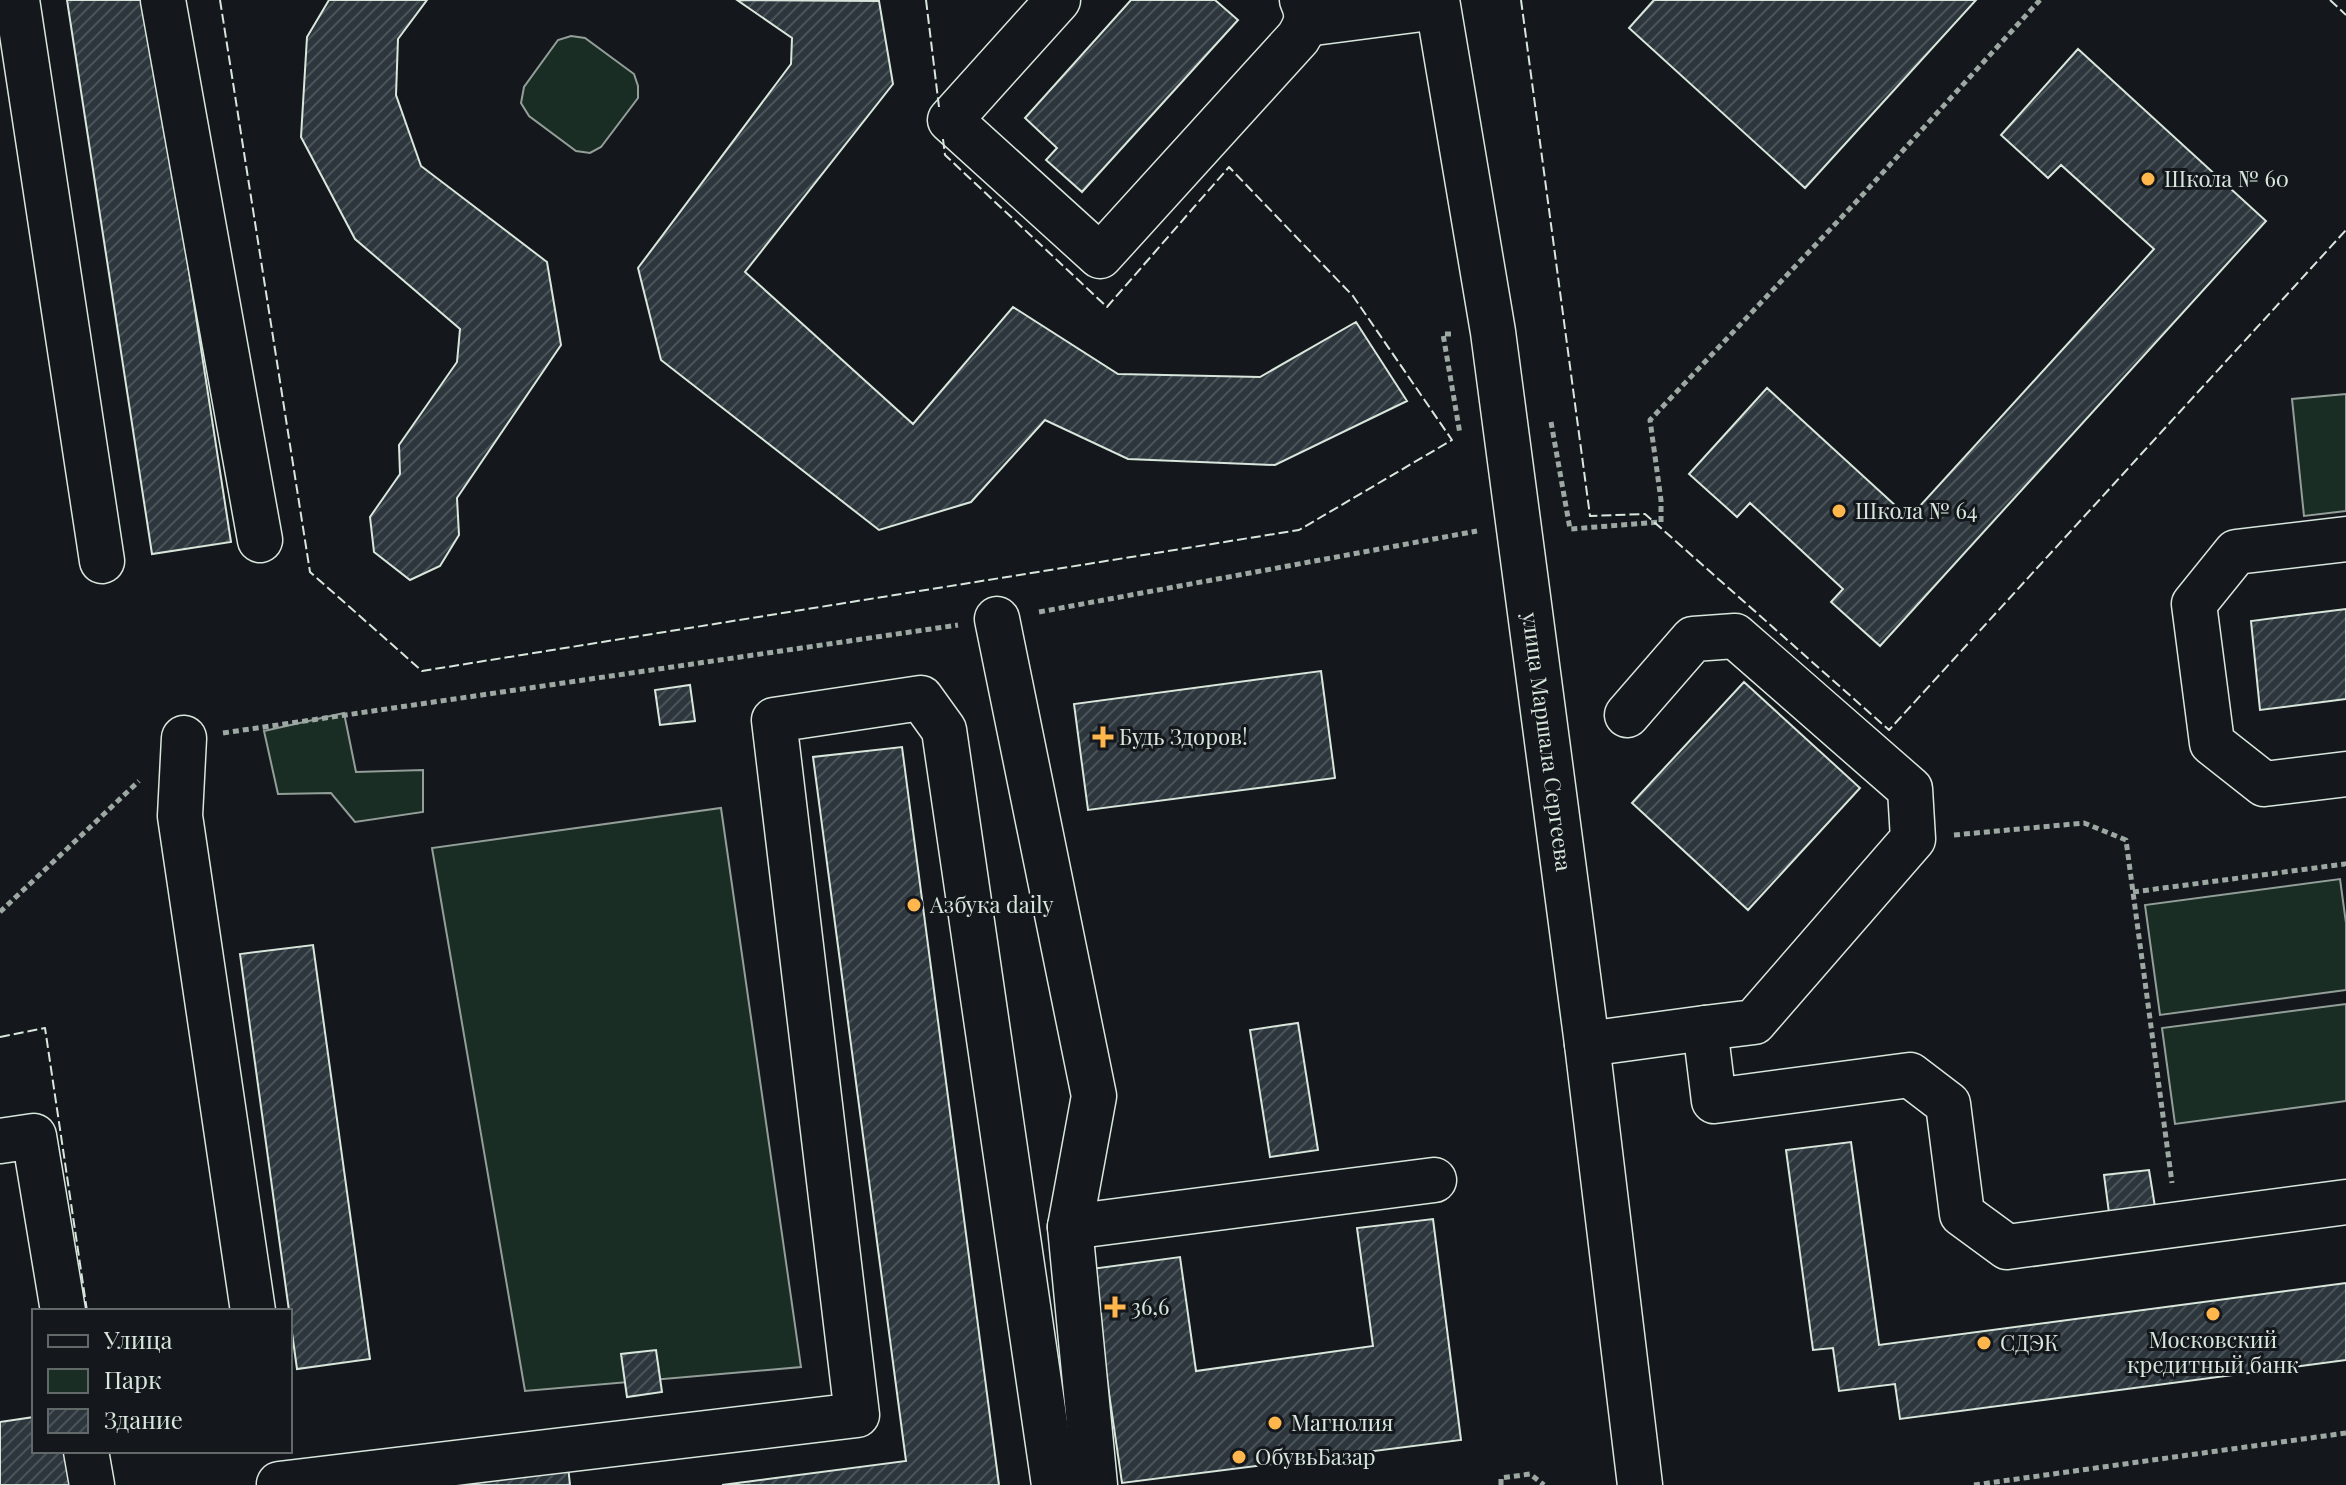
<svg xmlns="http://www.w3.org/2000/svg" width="2346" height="1485" font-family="'Playfair Display',serif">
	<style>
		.park { fill: #1a2d24; stroke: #939e99; stroke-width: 2 }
		.building { fill: url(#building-hatch); stroke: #d8e6dc; stroke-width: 2 }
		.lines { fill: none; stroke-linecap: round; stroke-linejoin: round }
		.minor-casing { stroke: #d8e6dc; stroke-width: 47 }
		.path { stroke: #9da8a2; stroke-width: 5; stroke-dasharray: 6 4; stroke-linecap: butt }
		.minor { stroke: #14181c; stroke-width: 44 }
		.fence { stroke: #d8e6dc; stroke-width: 2; stroke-dasharray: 10 4; stroke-linecap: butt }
		.poi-dot { fill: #ffb74d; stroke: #14181c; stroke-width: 3 }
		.labels { text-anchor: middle; stroke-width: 6; stroke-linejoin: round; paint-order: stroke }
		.poi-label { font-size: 22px; fill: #d8e6dc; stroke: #14181c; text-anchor: start }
		.street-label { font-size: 22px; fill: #d8e6dc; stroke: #14181c }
	</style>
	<defs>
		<pattern id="building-hatch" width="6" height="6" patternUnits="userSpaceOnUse" patternTransform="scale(2)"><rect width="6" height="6" fill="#2c363c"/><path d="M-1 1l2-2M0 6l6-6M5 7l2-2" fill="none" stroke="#4a5358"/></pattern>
	</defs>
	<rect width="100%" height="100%" fill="#14181c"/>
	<path class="park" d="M 571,36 L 585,38 L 634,74 L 638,86 L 638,98 L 601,147 L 590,153 L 576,151 L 529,116 L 521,103 L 524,87 L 558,40 Z
		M 2346,394 L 2346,511 L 2304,516 L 2292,399 Z
		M 344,713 L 356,772 L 423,770 L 423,812 L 355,822 L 331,793 L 278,794 L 264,731 Z
		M 721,808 L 801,1367 L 525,1391 L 432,848 Z
		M 2340,879 L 2346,923 L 2346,990 L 2160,1015 L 2145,905 Z
		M 2346,1004 L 2346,1101 L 2175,1124 L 2162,1028 Z"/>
	<path class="building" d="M 67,0 L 147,0 L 231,542 L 152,554 Z
		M 329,0 L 427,0 L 398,39 L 396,95 L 421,166 L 547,262 L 561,345 L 457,498 L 459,535 L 440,566 L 410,580 L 374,552 L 370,517 L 400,474 L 399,445 L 457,362 L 460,329 L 355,239 L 301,137 L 307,37 Z
		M 737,0 L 879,1 L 893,84 L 745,272 L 913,424 L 1013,307 L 1118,374 L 1260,377 L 1356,322 L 1407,401 L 1275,465 L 1128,459 L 1045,420 L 971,502 L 879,530 L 661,360 L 638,268 L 791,64 L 792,38 Z
		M 1131,0 L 1215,0 L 1238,20 L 1082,192 L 1046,160 L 1057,148 L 1025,118 Z
		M 1654,0 L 1976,0 L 1805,188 L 1629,28 Z
		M 2078,49 L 2266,221 L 1880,646 L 1831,602 L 1843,589 L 1750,503 L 1737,517 L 1689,474 L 1767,388 L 1909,518 L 2154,249 L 2061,165 L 2048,178 L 2001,135 Z
		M 2346,609 L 2346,699 L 2260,710 L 2251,621 Z
		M 1321,671 L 1335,778 L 1088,810 L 1074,704 Z
		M 1744,682 L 1860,788 L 1748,910 L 1632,803 Z
		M 690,685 L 695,721 L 660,725 L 655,690 Z
		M 902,747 L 999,1485 L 722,1485 L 906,1461 L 813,757 Z
		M 313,945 L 370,1359 L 297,1369 L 240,954 Z
		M 1298,1023 L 1318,1150 L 1270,1157 L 1250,1030 Z
		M 1851,1142 L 1879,1345 L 2346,1283 L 2346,1360 L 1900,1419 L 1895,1384 L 1839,1391 L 1833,1348 L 1813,1350 L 1786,1150 Z
		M 2149,1170 L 2155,1207 L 2109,1213 L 2104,1175 Z
		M 1433,1219 L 1461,1440 L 1122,1483 L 1091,1269 L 1180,1257 L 1196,1371 L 1373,1346 L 1357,1228 Z
		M 656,1350 L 662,1392 L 627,1397 L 621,1354 Z
		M 34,1417 L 34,1451 L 65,1451 L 70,1485 L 0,1485 L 0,1422 Z
		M 568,1466 L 570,1485 L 406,1485 Z"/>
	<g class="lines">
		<defs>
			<g id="minor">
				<path d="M 17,0 L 102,561"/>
				<path d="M 163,0 L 260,540"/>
				<path d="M 1058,0 L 950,120 L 1100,256 L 1298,38 C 1307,24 1309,15 1302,0"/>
				<path id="s1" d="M 1437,0 L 1493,332 L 1587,1044 L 1640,1485"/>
				<path d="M 1306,24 L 1437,7"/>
				<path d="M 2346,539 L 2236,552 L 2194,604 L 2212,743 L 2264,784 L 2346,774"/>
				<path d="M 997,619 L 1094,1096 L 1070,1227 L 1095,1485"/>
				<path d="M 1627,715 L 1693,639 L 1735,636 L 1910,789 L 1913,839 L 1754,1022 L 1705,1028"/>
				<path d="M 184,738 L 180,816 L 253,1311"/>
				<path d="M 1587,1044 L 1705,1028 L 1714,1101 L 1910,1075 L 1948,1104 L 1962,1214 L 2007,1247 L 2346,1202"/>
				<path d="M 0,1141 L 34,1136 L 63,1311"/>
				<path d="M 1070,1227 L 1434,1180"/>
				<path d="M 86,1451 L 92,1485"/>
				<path d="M 279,1484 L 857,1415 L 774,720 L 921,698 L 944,730 L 1054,1485"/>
			</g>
		</defs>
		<use href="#minor" class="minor-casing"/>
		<path class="path" d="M 1451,334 L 1443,334 L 1460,434
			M 1551,422 L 1570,529 L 1661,522 L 1661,500 L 1650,420 L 1856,202 L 2040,0
			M 1039,612 L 1477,531
			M 223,733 L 958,625
			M 1954,835 L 2084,823 L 2126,840 L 2172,1183
			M 2133,892 L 2345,864 L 2346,869
			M 0,912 L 139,781
			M 1501,1485 L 1501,1478 L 1530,1474 L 1544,1485
			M 1974,1485 L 2346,1433"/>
		<use href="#minor" class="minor"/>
		<path class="fence" d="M 220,0 L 310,572 L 422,671 L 1299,530 L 1452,440 L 1353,296 L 1229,167 L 1107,307 L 945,155 L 943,139
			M 926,0 L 939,107
			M 1521,0 L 1590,516 L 1645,514 L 1889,730 L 2346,230
			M 2330,0 L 2346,15
			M 0,1037 L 45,1028 L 87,1311"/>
	</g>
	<g class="poi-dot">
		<circle cx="2148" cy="179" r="8"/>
		<circle cx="1839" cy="511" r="8"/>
		<path d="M1099 725h8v8h8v8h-8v8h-8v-8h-8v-8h8z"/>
		<circle cx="914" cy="905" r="8"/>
		<path d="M1111 1295h8v8h8v8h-8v8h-8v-8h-8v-8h8z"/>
		<circle cx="2213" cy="1314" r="8"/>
		<circle cx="1984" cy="1343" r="8"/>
		<circle cx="1275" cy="1423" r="8"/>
		<circle cx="1239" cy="1457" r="8"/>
	</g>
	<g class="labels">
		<g class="poi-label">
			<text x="2164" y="187">Школа № 60</text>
			<text x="1855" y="519">Школа № 64</text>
			<text x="1119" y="745">Будь Здоров!</text>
			<text x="930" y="913">Азбука daily</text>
			<text x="1131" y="1315">36,6</text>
			<text x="2213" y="1348" text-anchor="middle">Московский<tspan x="2213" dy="25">кредитный банк</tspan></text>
			<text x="2000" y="1351">СДЭК</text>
			<text x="1291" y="1431">Магнолия</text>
			<text x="1255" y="1465">ОбувьБазар</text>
		</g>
		<g class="street-label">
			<text dy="8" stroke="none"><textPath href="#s1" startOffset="750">улица Маршала Сергеева</textPath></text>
		</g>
	</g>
	<rect x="32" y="1309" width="260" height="144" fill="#14181c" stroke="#626a69" stroke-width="2"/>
	<rect x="48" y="1335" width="40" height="12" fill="#14181c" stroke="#626a69" stroke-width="2"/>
	<text x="104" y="1349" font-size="24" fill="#d8e6dc">Улица</text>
	<rect x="48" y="1369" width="40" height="24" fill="#1a2d24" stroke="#626a69" stroke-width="2"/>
	<text x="104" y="1389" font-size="24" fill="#d8e6dc">Парк</text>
	<rect x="48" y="1409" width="40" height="24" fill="url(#building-hatch)" stroke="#626a69" stroke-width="2"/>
	<text x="104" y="1429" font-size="24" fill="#d8e6dc">Здание</text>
</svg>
